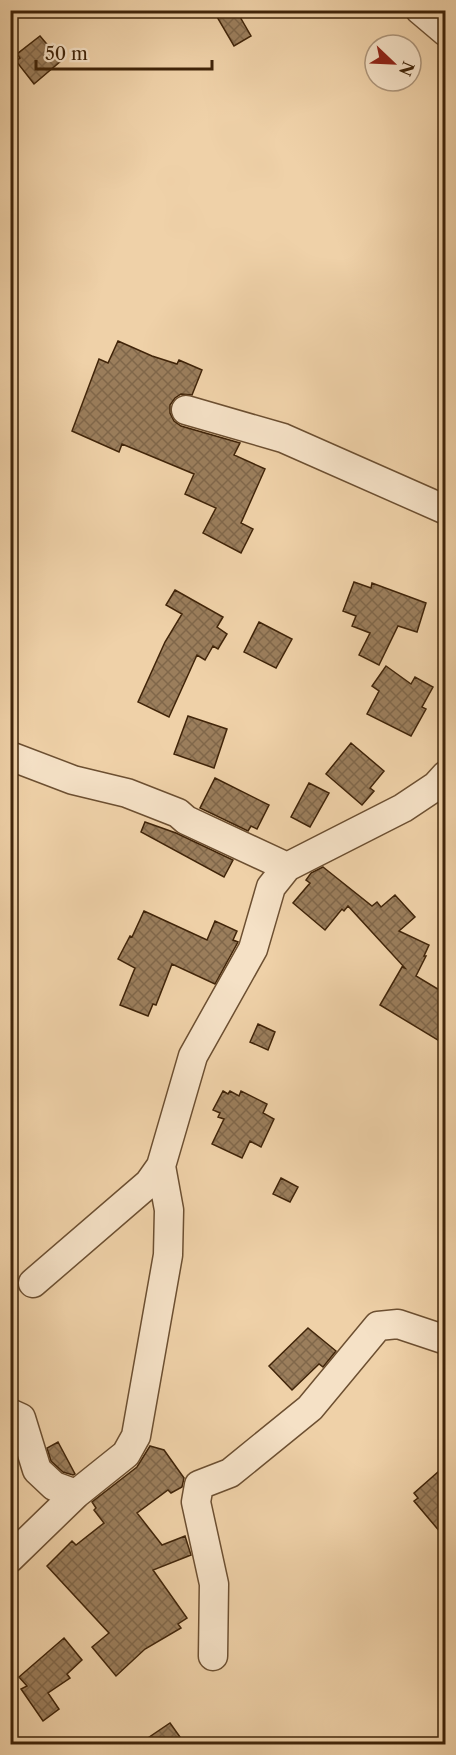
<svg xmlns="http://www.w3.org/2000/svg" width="456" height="1755" font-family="'Libre Caslon Text',serif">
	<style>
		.building { fill: url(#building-cross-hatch); stroke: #402409; stroke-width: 1.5 }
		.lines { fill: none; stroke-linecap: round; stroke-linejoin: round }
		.minor-casing { stroke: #6c4f31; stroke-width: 31 }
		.minor { stroke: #f5e1c6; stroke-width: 28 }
	</style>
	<defs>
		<pattern id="building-cross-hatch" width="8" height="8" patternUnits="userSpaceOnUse" patternTransform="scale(1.5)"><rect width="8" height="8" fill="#9b7e5c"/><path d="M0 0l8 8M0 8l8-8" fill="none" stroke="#80674a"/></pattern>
	</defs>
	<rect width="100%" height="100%" fill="#efd1a8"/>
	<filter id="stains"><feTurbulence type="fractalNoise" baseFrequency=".00333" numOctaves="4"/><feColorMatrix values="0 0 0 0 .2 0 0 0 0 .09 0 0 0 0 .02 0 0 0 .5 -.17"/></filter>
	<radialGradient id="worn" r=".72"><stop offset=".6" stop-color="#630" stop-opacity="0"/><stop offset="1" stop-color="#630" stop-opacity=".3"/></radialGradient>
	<path class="building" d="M 213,10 L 236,10 L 251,36 L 234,46 Z
		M 40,36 L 61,61 L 34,84 L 16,61 L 20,58 L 17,54 Z
		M 118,341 L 152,356 L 177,364 L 179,360 L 202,370 L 192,395 L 181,394 L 175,398 L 170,405 L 170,413 L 174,421 L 181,426 L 240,443 L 234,455 L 265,469 L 241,523 L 253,529 L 241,553 L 203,533 L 216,508 L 185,494 L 194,474 L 122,444 L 119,452 L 72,431 L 99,359 L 108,363 Z
		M 354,582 L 371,588 L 372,583 L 426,603 L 417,632 L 398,626 L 379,665 L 359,655 L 370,633 L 352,626 L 356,616 L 343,611 Z
		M 175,590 L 223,617 L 217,627 L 227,634 L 218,649 L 213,646 L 205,660 L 197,655 L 169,717 L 138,702 L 165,642 L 182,614 L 166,605 Z
		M 259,622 L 292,639 L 276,668 L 244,652 Z
		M 386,666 L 411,684 L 415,677 L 433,687 L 422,707 L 426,709 L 411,736 L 367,714 L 379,691 L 372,686 Z
		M 188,716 L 227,729 L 214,768 L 174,754 Z
		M 351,743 L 384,771 L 370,788 L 374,791 L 362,805 L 326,774 Z
		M 215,778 L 269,805 L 257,829 L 251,826 L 248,831 L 200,808 Z
		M 309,783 L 329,793 L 310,827 L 291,817 Z
		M 145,822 L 176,833 L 233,860 L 224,877 L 141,832 Z
		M 323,867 L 372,906 L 377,902 L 381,907 L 395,895 L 415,917 L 399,931 L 429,945 L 424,956 L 426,956 L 416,976 L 446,994 L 446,1045 L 380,1005 L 402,967 L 405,968 L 348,906 L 344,911 L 342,909 L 325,930 L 293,903 L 310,883 L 306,880 L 311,873 Z
		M 144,911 L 207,940 L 215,921 L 237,931 L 233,940 L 238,942 L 215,984 L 172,964 L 156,1005 L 153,1004 L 148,1016 L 120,1005 L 135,968 L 118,959 L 130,936 L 132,937 Z
		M 258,1024 L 275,1032 L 268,1050 L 250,1042 Z
		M 223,1091 L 228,1094 L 230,1091 L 239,1096 L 241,1091 L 267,1104 L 263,1113 L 274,1119 L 261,1147 L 250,1141 L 242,1158 L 212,1144 L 224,1119 L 218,1117 L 220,1113 L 213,1110 Z
		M 281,1178 L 298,1187 L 290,1202 L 273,1194 Z
		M 308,1328 L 336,1351 L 323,1367 L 319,1364 L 292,1390 L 269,1366 Z
		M 58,1442 L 75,1474 L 73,1475 L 63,1472 L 51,1461 L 47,1448 Z
		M 150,1446 L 164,1450 L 184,1478 L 182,1487 L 171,1493 L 168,1490 L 137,1513 L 162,1545 L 185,1536 L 191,1555 L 153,1570 L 187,1618 L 178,1624 L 181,1628 L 145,1649 L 116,1676 L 92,1647 L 109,1633 L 47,1566 L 72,1541 L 76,1545 L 104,1523 L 94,1510 L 96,1508 L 92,1502 L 137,1467 Z
		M 446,1465 L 446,1539 L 414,1501 L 418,1498 L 414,1493 Z
		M 64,1638 L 82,1660 L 67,1674 L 70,1678 L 48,1693 L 59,1709 L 43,1721 L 21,1689 L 27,1686 L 19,1677 Z
		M 170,1723 L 185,1744 L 139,1744 Z"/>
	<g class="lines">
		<defs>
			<path id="minor" d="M 420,10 L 446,32
				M 186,410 L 283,438 L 446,510
				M 10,756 L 73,780 L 127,793 L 178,813 L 186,820 L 287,867
				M 33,1283 L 149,1183 L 161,1166 L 193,1056 L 253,949 L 271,887 L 287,867 L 403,808 L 436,786 L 446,775
				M 10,1413 L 21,1418 L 37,1470 L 54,1486 L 76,1494
				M 10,1558 L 76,1494 L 126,1454 L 136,1436 L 168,1255 L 169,1210 L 161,1166
				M 213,1656 L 214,1584 L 196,1502 L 199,1485 L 230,1473 L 310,1408 L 378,1326 L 398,1324 L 446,1340"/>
		</defs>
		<use href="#minor" class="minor-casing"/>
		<use href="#minor" class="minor"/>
	</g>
	<rect width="456" height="1755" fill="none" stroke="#efd1a8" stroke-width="36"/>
	<rect x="12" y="12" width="432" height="1731" fill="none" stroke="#402409" stroke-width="3"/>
	<rect x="18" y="18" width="420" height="1719" fill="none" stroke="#402409" stroke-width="1.5"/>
	<g transform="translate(393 63) rotate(113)"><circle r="28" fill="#f5e1c6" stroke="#ad957a" stroke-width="1.5"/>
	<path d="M0-4.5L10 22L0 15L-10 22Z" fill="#8f2418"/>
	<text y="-9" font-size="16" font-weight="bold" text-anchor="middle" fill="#402409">N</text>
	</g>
	<path d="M36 60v9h176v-9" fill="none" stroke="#402409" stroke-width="3"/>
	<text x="45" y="60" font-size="18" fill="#402409" stroke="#f5e1c6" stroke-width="4.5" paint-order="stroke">50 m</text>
	<rect width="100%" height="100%" filter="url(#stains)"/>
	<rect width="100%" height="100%" fill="url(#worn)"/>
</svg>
